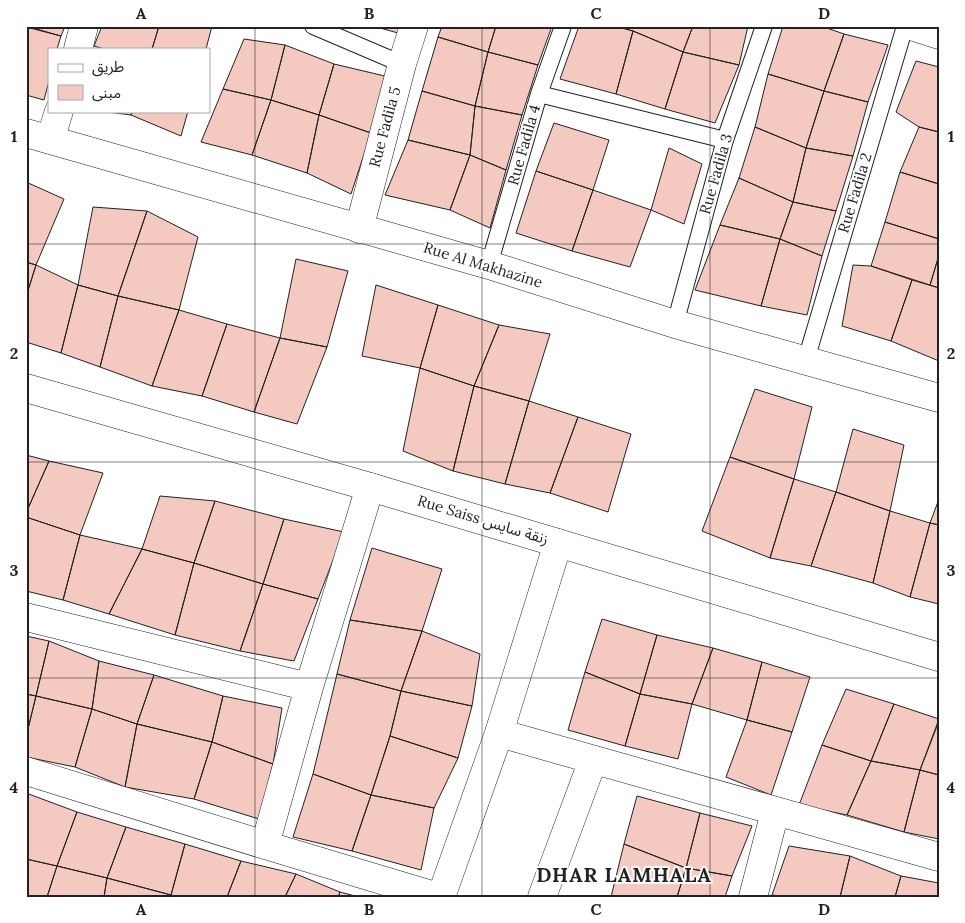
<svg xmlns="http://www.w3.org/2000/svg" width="965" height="923" font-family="Lora,'Noto Sans Arabic',serif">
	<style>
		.building { fill: #f3c9c0; stroke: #222 }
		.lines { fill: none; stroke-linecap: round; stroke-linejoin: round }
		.service-casing { stroke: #222; stroke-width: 18 }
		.minor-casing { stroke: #222; stroke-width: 29 }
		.tertiary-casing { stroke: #222; stroke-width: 29 }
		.service { stroke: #fff; stroke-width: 16 }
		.minor { stroke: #fff; stroke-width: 28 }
		.tertiary { stroke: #fff; stroke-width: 28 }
		.grid { fill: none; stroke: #222; stroke-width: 1; stroke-opacity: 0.55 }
		.labels { text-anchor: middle; stroke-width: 4; stroke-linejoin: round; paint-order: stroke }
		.street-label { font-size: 15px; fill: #222; stroke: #fff }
		.district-label { font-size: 20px; font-weight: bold; letter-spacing: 1px; fill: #222; stroke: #fff }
		.neatline { fill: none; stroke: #222; stroke-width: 2 }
		.grid-label { font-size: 16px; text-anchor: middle; font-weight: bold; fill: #222 }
	</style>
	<rect width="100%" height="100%" fill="#fff"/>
	<path class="building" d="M 26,26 L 65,26 L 61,36 Z
		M 102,26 L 159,26 L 152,49 L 104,49 L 94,46 Z
		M 159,26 L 212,26 L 206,49 L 152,49 Z
		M 373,26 L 400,26 L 398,33 Z
		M 442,26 L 496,26 L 488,52 L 438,37 Z
		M 496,26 L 552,26 L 538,65 L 488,52 Z
		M 579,26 L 615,26 L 633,31 L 616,94 L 560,79 Z
		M 615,26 L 693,26 L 683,52 L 633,31 Z
		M 693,26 L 748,26 L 739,65 L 683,52 Z
		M 783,26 L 821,26 L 844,34 L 824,91 L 768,74 Z
		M 26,27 L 61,36 L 57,49 L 49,49 L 49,81 L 44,100 L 26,95 Z
		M 633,31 L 683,52 L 665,109 L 616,94 Z
		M 844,34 L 888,45 L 868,102 L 824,91 Z
		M 438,37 L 488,52 L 475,106 L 422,91 Z
		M 244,39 L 285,45 L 271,100 L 223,89 Z
		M 285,45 L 334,64 L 319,115 L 271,100 Z
		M 488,52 L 538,65 L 522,115 L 475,106 Z
		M 683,52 L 739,65 L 715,123 L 665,109 Z
		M 916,61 L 939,67 L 939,132 L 919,127 L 896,112 Z
		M 334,64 L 389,77 L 371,133 L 319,115 Z
		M 768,74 L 824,91 L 806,148 L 755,127 Z
		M 223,89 L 271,100 L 252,155 L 201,142 Z
		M 422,91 L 475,106 L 470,155 L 408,140 Z
		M 824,91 L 868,102 L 853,156 L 806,148 Z
		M 271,100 L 319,115 L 307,173 L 252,155 Z
		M 475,106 L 522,115 L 506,170 L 470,155 Z
		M 100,111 L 133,111 L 131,115 Z
		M 133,111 L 188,111 L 181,136 L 131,115 Z
		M 319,115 L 371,133 L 351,194 L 307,173 Z
		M 554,123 L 609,140 L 593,190 L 536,171 Z
		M 755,127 L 806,148 L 793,202 L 739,178 Z
		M 919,127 L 939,132 L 939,184 L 900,172 Z
		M 408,140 L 470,155 L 450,210 L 385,195 Z
		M 669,148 L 702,164 L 684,224 L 651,210 Z
		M 806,148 L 853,156 L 836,211 L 793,202 Z
		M 470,155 L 506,170 L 490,228 L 450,210 Z
		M 536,171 L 593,190 L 572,251 L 516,233 Z
		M 900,172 L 939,184 L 939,239 L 885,222 Z
		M 739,178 L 793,202 L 780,239 L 720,225 Z
		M 26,182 L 64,199 L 36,265 L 26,262 Z
		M 593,190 L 651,210 L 630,267 L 572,251 Z
		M 793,202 L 836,211 L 822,256 L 780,239 Z
		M 93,207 L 147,211 L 118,296 L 78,285 Z
		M 147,211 L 198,237 L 179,310 L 118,296 Z
		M 885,222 L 939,239 L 939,255 L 930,285 L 871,266 Z
		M 720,225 L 780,239 L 761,306 L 695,290 Z
		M 780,239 L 822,256 L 807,315 L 761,306 Z
		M 939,255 L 939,288 L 930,285 Z
		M 296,259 L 348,271 L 327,347 L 280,338 Z
		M 26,262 L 36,265 L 26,297 Z
		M 36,265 L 78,285 L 61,353 L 26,342 L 26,297 Z
		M 853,265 L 871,266 L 912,280 L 891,341 L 842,326 Z
		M 912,280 L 939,288 L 939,361 L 891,341 Z
		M 78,285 L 118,296 L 100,367 L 61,353 Z
		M 376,285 L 438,305 L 420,368 L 362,356 Z
		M 118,296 L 179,310 L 152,386 L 100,367 Z
		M 438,305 L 499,325 L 474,386 L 420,368 Z
		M 179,310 L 227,324 L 202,396 L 152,386 Z
		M 227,324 L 280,338 L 254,412 L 202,396 Z
		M 499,325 L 550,334 L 529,401 L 474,386 Z
		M 280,338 L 327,347 L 297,424 L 254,412 Z
		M 420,368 L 474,386 L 453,471 L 403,451 Z
		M 474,386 L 529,401 L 505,484 L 453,471 Z
		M 755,389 L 812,407 L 794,479 L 730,457 Z
		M 529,401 L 578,417 L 550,493 L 505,484 Z
		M 578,417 L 631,434 L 608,512 L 550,493 Z
		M 853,429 L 904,445 L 890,511 L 836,492 Z
		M 26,455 L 49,461 L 26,513 Z
		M 730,457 L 794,479 L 770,558 L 702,531 Z
		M 49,461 L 103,473 L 80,535 L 26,517 L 26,513 Z
		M 794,479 L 836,492 L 811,566 L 770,558 Z
		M 836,492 L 890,511 L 873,583 L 811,566 Z
		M 160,496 L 215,501 L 194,563 L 142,549 Z
		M 939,499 L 939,525 L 930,523 Z
		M 215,501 L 284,519 L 263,584 L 194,563 Z
		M 890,511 L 930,523 L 910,597 L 873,583 Z
		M 26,517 L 80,535 L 63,600 L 26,591 Z
		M 284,519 L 344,532 L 318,599 L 263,584 Z
		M 930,523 L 939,525 L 939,604 L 910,597 Z
		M 80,535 L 142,549 L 109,614 L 63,600 Z
		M 372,548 L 442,569 L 422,631 L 350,620 Z
		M 142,549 L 194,563 L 175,635 L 109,614 Z
		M 194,563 L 263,584 L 240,651 L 175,635 Z
		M 263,584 L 318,599 L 294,661 L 240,651 Z
		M 602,619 L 657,635 L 640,694 L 585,672 Z
		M 350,620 L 422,631 L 401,691 L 337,674 Z
		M 422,631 L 480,654 L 472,706 L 401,691 Z
		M 657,635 L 713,648 L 692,704 L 640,694 Z
		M 26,636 L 49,641 L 36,696 L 26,694 Z
		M 49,641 L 99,661 L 92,709 L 36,696 Z
		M 713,648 L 762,662 L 747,720 L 692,704 Z
		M 99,661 L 154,675 L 137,724 L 92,709 Z
		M 762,662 L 810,677 L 792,732 L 747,720 Z
		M 585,672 L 640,694 L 625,746 L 568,730 Z
		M 337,674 L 401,691 L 390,736 L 371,795 L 313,774 Z
		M 154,675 L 223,696 L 212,742 L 137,724 Z
		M 846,689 L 894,704 L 871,761 L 822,745 Z
		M 401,691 L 472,706 L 458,758 L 390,736 Z
		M 26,694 L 36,696 L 26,737 Z
		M 640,694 L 692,704 L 678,759 L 625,746 Z
		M 36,696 L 92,709 L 75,767 L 26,757 L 26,737 Z
		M 223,696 L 282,708 L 273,764 L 212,742 Z
		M 894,704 L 939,719 L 920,770 L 871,761 Z
		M 92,709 L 137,724 L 125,787 L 75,767 Z
		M 747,720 L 792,732 L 771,795 L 726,777 Z
		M 939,721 L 939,775 L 920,770 Z
		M 137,724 L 212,742 L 194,799 L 125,787 Z
		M 390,736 L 458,758 L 434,808 L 371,795 Z
		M 212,742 L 273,764 L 259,819 L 194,799 Z
		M 822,745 L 871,761 L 847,815 L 799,805 Z
		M 871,761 L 920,770 L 904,832 L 847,815 Z
		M 920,770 L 939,775 L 939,839 L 904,832 Z
		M 313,774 L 371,795 L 352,851 L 293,837 Z
		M 26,793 L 77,812 L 57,866 L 26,859 Z
		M 371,795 L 434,808 L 421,870 L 352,851 Z
		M 637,796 L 700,813 L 686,868 L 624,844 Z
		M 77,812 L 126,827 L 107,878 L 57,866 Z
		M 700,813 L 752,826 L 732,876 L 686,868 Z
		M 126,827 L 185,844 L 171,895 L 107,878 Z
		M 185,844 L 241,861 L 227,897 L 178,897 L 171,895 Z
		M 624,844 L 686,868 L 677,897 L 611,897 Z
		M 789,846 L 850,856 L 840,897 L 788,897 L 772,895 Z
		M 850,856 L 901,876 L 895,897 L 840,897 Z
		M 26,859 L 57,866 L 47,897 L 26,897 Z
		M 241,861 L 296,874 L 285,897 L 227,897 Z
		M 57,866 L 107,878 L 104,897 L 47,897 Z
		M 686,868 L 732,876 L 725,897 L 677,897 Z
		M 296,874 L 340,892 L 338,897 L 285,897 Z
		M 901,876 L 939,883 L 939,897 L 895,897 Z
		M 107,878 L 171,895 L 170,897 L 104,897 Z
		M 340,892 L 359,897 L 338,897 Z"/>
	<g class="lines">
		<defs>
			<path id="service" d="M 313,26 L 402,64
				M 539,94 L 725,140
				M 489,265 L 539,94 L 563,26
				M 675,324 L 725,140 L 764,26
				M 806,360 L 905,26"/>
			<path id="minor" d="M 911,26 L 939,35
				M 78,49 L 84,26
				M 26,133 L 489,265 L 675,324 L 939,398
				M 50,140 L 59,111
				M 359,229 L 402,64 L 414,26
				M 26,617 L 309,687
				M 499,733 L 939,857
				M 26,771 L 265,845 L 438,897
				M 265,845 L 309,687 L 370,487
				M 441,897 L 499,733 L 558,543
				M 542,897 L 593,760
				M 753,897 L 775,812"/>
			<path id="tertiary" d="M 26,388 L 370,487 L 939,657"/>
		</defs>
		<use href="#service" class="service-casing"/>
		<use href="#minor" class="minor-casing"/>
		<use href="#tertiary" class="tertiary-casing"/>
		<use href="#service" class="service"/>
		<use href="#minor" class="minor"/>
		<use href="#tertiary" class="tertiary"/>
	</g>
	<path class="grid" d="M 255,26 L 255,897M 482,26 L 482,897M 710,26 L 710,897M 26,244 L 939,244M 26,462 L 939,462M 26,678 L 939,678"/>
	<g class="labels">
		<g class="street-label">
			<text transform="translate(385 127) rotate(-75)" y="5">Rue Fadila 5</text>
			<text transform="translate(524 145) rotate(-74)" y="5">Rue Fadila 4</text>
			<text transform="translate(716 174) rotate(-74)" y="5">Rue Fadila 3</text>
			<text transform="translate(855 193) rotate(-73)" y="5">Rue Fadila 2</text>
			<text transform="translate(483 265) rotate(17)" y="5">Rue Al Makhazine</text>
			<text transform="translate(483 520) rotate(17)" y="5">Rue Saiss زنقة سايس</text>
		</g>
		<g class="district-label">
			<text x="624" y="882">DHAR LAMHALA</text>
		</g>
	</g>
	<rect width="965" height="923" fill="none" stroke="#ffffff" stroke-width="55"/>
	<rect x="48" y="48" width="162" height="65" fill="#ffffff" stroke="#a7a7a7"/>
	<rect x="58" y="64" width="25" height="8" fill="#ffffff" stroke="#a7a7a7"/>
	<text x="92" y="72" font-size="15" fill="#222222">طريق</text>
	<rect x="58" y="85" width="25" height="15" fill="#f3c9c0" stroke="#a7a7a7"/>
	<text x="92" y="98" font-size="15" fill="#222222">مبنى</text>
	<rect x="28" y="28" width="910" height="868" class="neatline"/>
	<g class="grid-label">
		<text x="141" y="19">A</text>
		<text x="369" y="19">B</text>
		<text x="596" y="19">C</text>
		<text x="824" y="19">D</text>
		<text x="14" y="142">1</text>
		<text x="951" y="142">1</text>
		<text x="14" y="359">2</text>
		<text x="951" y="359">2</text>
		<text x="14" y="576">3</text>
		<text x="951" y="576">3</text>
		<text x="14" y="793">4</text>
		<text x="951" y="793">4</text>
		<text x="141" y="915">A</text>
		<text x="369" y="915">B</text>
		<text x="596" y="915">C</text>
		<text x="824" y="915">D</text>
	</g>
</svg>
